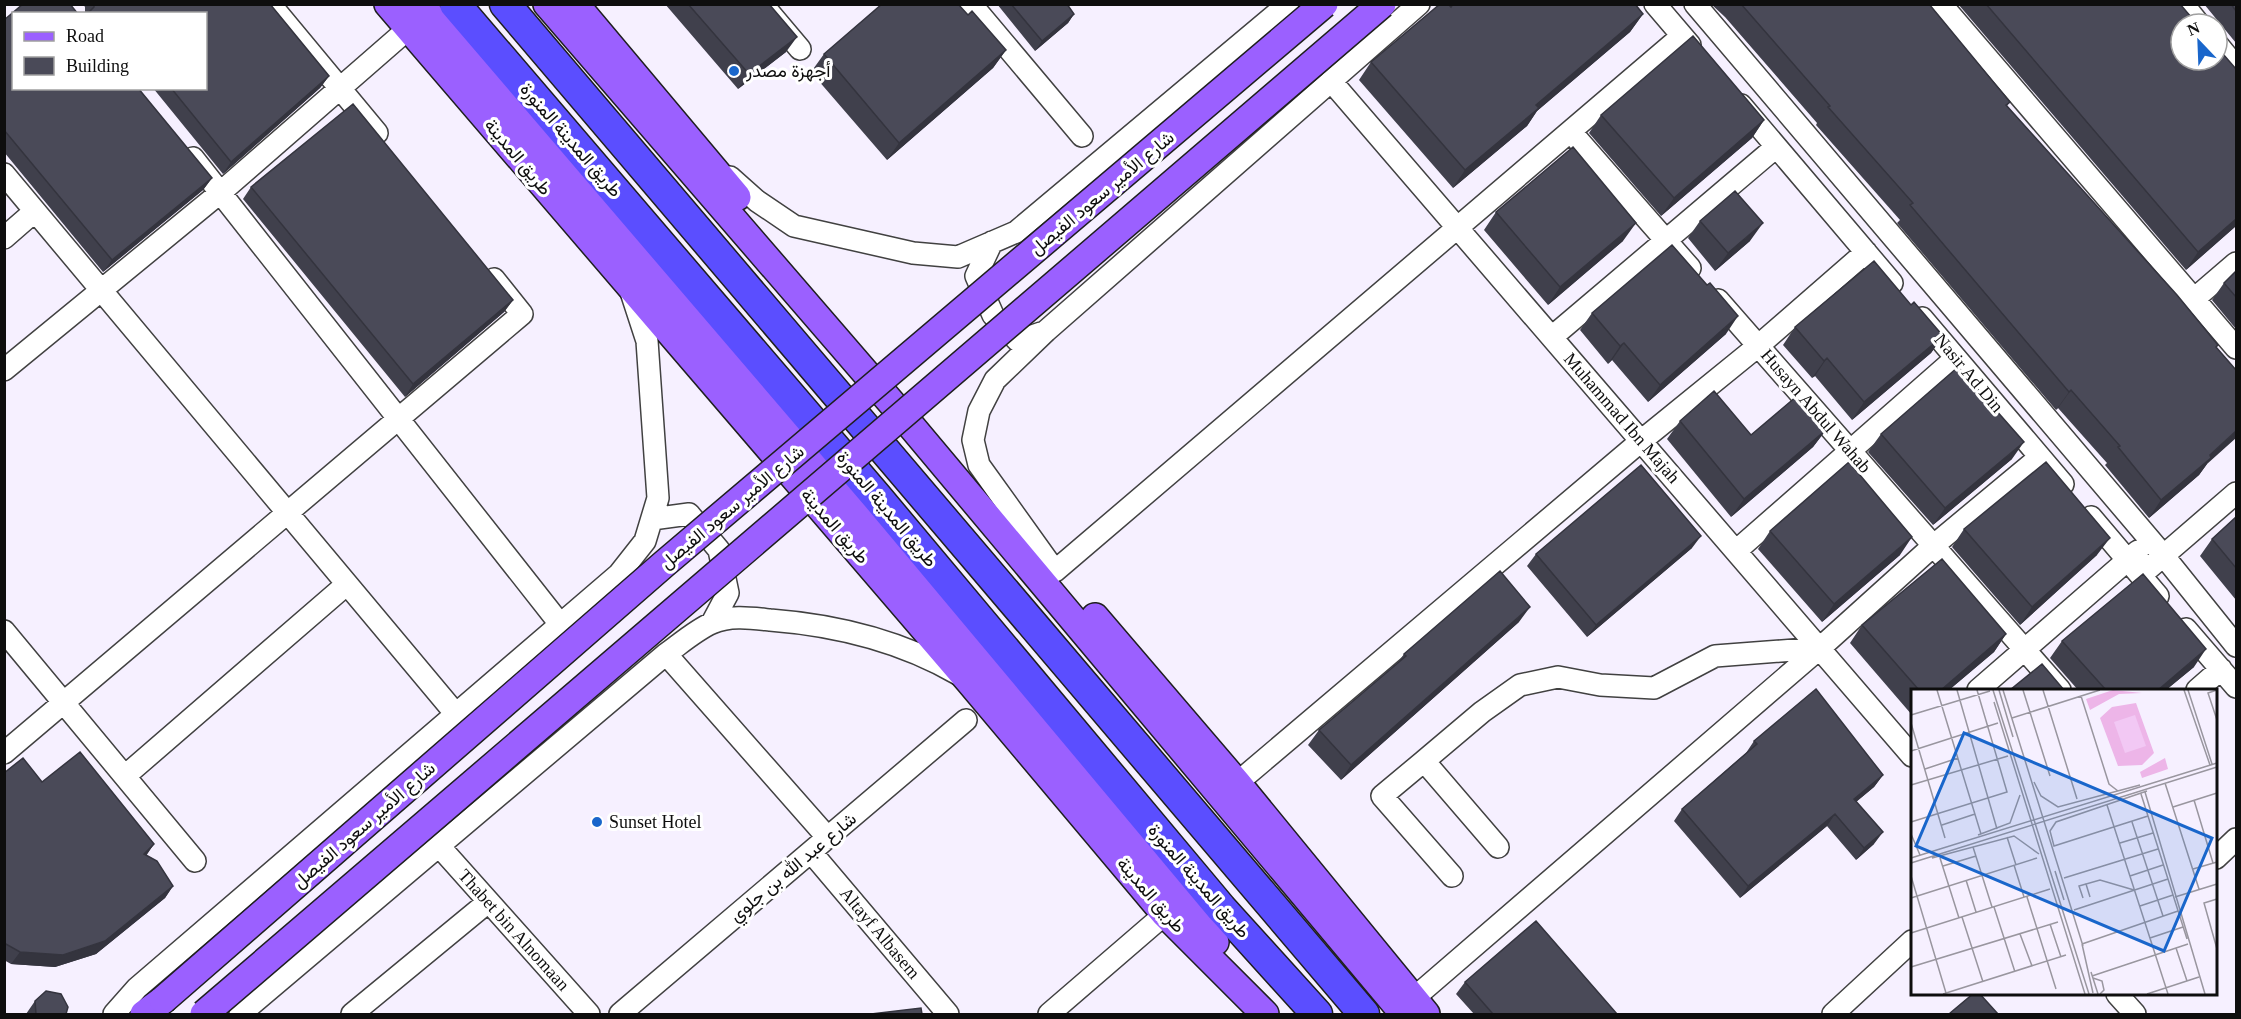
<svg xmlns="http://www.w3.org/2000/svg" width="2241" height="1019" font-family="'Times New Roman',Vazirmatn,serif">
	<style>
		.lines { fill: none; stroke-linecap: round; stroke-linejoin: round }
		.minor-casing { stroke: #414141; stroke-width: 24 }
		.major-casing { stroke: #1f1f1f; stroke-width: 30 }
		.highway-casing { stroke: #1f1f1f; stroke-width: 33 }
		.minor { stroke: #fff; stroke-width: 21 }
		.major { stroke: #9b60ff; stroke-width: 27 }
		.highway { stroke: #5b4eff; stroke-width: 30 }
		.major-bridge-casing { stroke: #1f1f1f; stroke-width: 30; stroke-linecap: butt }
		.major-bridge { stroke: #9b60ff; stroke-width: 27 }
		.wall { fill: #40404c }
		.shaded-wall { fill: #34343e }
		.building { fill: #4a4a58; stroke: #34343e; stroke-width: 1.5 }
		.poi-dot { fill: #1966cb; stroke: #fff; stroke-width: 2 }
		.labels { text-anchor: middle; stroke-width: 6; stroke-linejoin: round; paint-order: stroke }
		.poi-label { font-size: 18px; fill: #0e0e0e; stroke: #fff; text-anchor: start }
		.street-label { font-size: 18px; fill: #0e0e0e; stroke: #fff }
		.inset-road { fill: none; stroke: #99969f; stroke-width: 1.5 }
		.view { fill: #1966cb; fill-opacity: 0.15; stroke: #1966cb; stroke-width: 3 }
		.inset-edge { fill: none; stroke: #0e0e0e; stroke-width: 3 }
	</style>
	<rect width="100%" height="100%" fill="#f6f0ff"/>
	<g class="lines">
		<defs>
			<path id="minor" d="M 270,4 L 377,133
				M 762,4 L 800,49
				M 971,4 L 1082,136
				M 1419,4 L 1046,331 L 995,380 L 979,411 L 973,440 L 979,465 L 1055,571 L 1682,36
				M 1655,4 L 1690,45
				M 1695,4 L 2163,555 L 2236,646
				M 1941,4 L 2236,348
				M 2183,4 L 2199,24
				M 2217,44 L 2236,67
				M 1331,81 L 1912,756
				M 1741,105 L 1892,283
				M 1571,132 L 1690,268
				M 193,158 L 560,624
				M 4,174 L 455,713
				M 730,177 L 757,201 L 794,226 L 913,253 L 958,257 L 1016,232 L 1288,4
				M 4,238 L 35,211
				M 992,242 L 976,276 L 993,315 L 1018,341 L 1041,333
				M 2194,299 L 2236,263
				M 1718,300 L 2060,690
				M 1922,318 L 2063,484
				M 1552,337 L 1776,147
				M 4,370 L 221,192 L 408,29
				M 2091,517 L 2158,596
				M 652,519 L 689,514 L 719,550 L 728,593 L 712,623
				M 1736,551 L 1956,358
				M 2141,575 L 2236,493
				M 2186,629 L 2236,687
				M 4,631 L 195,861
				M 666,654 L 828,838
				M 1978,690 L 2138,551
				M 2197,690 L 2221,669
				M 4,753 L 522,314 L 494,279
				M 1424,761 L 1382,796 L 1452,876
				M 125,776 L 347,584
				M 1237,783 L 1641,441 L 1758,346 L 1866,252
				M 439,846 L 589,1014
				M 1498,847 L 1424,761 L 1482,712 L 1520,685 L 1558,677 L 1600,685 L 1654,688 L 1715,656 L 1820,648
				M 811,852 L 948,1014
				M 2216,858 L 2236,839
				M 2117,994 L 2135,1014
				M 1414,998 L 1820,648 L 1933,546 L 2040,457
				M 114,1014 L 137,988 L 619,574 L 645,541 L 658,498 L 647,341 L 631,292
				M 240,1014 L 666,654 C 680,644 696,630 712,623 C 730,615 751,618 770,620 C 835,625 901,641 958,674
				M 352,1014 L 488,902
				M 620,1014 L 966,720
				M 1049,1014 L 1165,914
				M 1833,1014 L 1912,941"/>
			<path id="major" d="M 388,4 L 969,681 L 1165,914 L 1265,1014
				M 420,4 L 829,480 L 1215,942
				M 547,4 L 902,415 L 1404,1014
				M 575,4 L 737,197
				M 1095,617 L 1237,783 L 1426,1014
				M 144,1014 L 163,1000"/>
			<path id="highway" d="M 455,4 L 877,497 L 1221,908 L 1317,1014
				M 505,4 L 1364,1014"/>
		</defs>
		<use href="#minor" class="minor-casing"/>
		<use href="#major" class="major-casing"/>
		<use href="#highway" class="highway-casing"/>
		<use href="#minor" class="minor"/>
		<use href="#major" class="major"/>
		<use href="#highway" class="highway"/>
		<defs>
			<path id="major-bridge" d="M 163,1000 L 664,564 L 1324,4
				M 204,1014 L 1382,4"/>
		</defs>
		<use href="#major-bridge" class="major-bridge-casing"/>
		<use href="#major-bridge" class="major-bridge"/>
	</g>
	<path class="wall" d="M 83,4 L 270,4 L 329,76 L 320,88 L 223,174 L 153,88 L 206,88 L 85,13 L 85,7 Z
		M 665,4 L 769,4 L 786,52 L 738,89 Z
		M 997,4 L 1067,4 L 1074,14 L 1068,23 L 1035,51 Z
		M 1711,4 L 1929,4 L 2010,102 L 2007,106 L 2218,345 L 2216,348 L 2207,464 L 2199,475 L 2149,518 L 2105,465 L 2107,463 L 2058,408 L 2056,410 L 1897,223 L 1900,220 L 1816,125 L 1817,123 L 1725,17 Z
		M 1958,4 L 2180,4 L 2236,69 L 2236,226 L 2186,270 Z
		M 2204,4 L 2236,4 L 2236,43 Z
		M 1451,7 L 1643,14 L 1630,32 L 1537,111 L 1527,126 L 1453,188 L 1359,80 L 1371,62 Z
		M 968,15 L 1006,50 L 993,68 L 887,160 L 811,72 L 824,54 Z
		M 4,20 L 212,178 L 203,190 L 103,272 L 4,152 Z
		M 1601,115 L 1764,120 L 1752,138 L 1661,216 L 1589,133 Z
		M 251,187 L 513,300 L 504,312 L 405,397 L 243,199 Z
		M 1496,212 L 1623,241 L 1548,305 L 1484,230 Z
		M 1700,221 L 1750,241 L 1715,271 L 1688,238 Z
		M 2236,271 L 2236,329 L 2212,300 L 2224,283 Z
		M 1707,285 L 1726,334 L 1648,402 L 1612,360 L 1608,364 L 1580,330 L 1592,313 Z
		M 1911,305 L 1943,336 L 1931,353 L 1852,420 L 1815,376 L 1812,378 L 1783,345 L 1795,327 Z
		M 1680,421 L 1751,435 L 1826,430 L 1813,447 L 1731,517 L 1667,439 Z
		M 1881,434 L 2012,459 L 1933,525 L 1868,452 Z
		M 2236,517 L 2236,600 L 2200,556 L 2212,539 Z
		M 1964,529 L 2097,555 L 2020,625 L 1952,547 Z
		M 1770,531 L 1900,555 L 1822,622 L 1758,549 Z
		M 1692,548 L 1587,637 L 1527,566 L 1536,554 Z
		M 1519,622 L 1341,780 L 1308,745 L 1319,730 L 1397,664 L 1404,654 Z
		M 1862,625 L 2006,634 L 1994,652 L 1949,690 L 1912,690 L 1912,715 L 1850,643 Z
		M 2062,641 L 2194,667 L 2166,690 L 2078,690 L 2050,658 Z
		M 1754,741 L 1883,775 L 1874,787 L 1856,802 L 1874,844 L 1856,860 L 1827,826 L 1740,898 L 1674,821 L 1682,809 L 1746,753 Z
		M 4,773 L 42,782 L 154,844 L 146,855 L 173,886 L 165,898 L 96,954 L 55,967 L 11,964 L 4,960 Z
		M 1465,982 L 1617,1014 L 1474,1014 L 1456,994 Z
		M 35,1001 L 66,1014 L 26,1014 Z"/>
	<path class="shaded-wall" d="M 1074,14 L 1068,23 L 1035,51 L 1042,41 Z
		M 1643,14 L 1630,32 L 1537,111 L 1527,126 L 1453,188 L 1465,170 L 1536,105 Z
		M 797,37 L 786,52 L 738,89 L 749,74 Z
		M 1006,50 L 993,68 L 887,160 L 899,143 Z
		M 329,76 L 320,88 L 223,174 L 231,162 Z
		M 1764,120 L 1752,138 L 1661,216 L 1674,198 Z
		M 212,178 L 203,190 L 103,272 L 112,260 Z
		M 2236,219 L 2236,226 L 2186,270 L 2198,252 Z
		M 1636,223 L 1623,241 L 1548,305 L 1560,287 Z
		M 1763,223 L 1750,241 L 1715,271 L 1728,253 Z
		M 513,300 L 504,312 L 405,397 L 413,384 Z
		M 1738,316 L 1726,334 L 1648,402 L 1660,385 Z
		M 1943,336 L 1931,353 L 1852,420 L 1864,402 Z
		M 1624,343 L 1612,360 L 1608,364 L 1620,346 Z
		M 1827,358 L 1815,376 L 1812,378 L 1824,361 Z
		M 2071,390 L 2058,408 L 2056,410 L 2069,392 Z
		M 1826,430 L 1813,447 L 1731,517 L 1744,499 Z
		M 2236,431 L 2236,438 L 2207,464 L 2199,475 L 2149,518 L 2161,500 Z
		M 2024,442 L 2012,459 L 1933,525 L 1945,508 Z
		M 1701,536 L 1692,548 L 1587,637 L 1596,625 Z
		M 1912,537 L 1900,555 L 1822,622 L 1834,604 Z
		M 2110,538 L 2097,555 L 2020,625 L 2032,607 Z
		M 1530,607 L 1519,622 L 1341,780 L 1351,765 Z
		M 2006,634 L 1994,652 L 1949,690 L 1941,690 Z
		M 2206,649 L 2194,667 L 2166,690 L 2158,690 Z
		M 1883,775 L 1874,787 L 1845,811 L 1854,799 Z
		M 1835,814 L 1827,826 L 1740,898 L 1748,886 Z
		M 1883,832 L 1874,844 L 1856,860 L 1864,848 Z
		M 154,844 L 146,856 L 144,854 Z
		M 173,886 L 165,898 L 96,954 L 55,967 L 11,964 L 20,952 Z"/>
	<path class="building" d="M 23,4 L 70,4 L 78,14 L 14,14 L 14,88 L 138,88 L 212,178 L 112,260 L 4,130 L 4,20 Z
		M 94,4 L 270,4 L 329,76 L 231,162 L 171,88 L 206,88 L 206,14 L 78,14 L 89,12 L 94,7 Z
		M 688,4 L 769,4 L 797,37 L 749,74 Z
		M 882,4 L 958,4 L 968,15 L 972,11 L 1006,50 L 899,143 L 824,54 Z
		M 1011,4 L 1067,4 L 1074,14 L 1042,41 Z
		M 1440,4 L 1448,4 L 1451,7 L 1453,4 L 1635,4 L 1643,14 L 1536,105 L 1539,108 L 1465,170 L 1371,62 Z
		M 1741,4 L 1929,4 L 2010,102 L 2006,105 L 2177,295 L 2218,345 L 2216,347 L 2236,370 L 2236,431 L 2210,455 L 2211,458 L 2161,500 L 2118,447 L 2120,446 L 2071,390 L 2069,392 L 1910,205 L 1913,203 L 1828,107 L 1830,106 Z
		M 1986,4 L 2180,4 L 2197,24 L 2181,24 L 2181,60 L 2217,60 L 2217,47 L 2236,69 L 2236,219 L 2198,252 Z
		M 2231,4 L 2236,4 L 2236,11 Z
		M 1693,36 L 1764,120 L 1674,198 L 1601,115 Z
		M 353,104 L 513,300 L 413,384 L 251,187 Z
		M 1573,147 L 1636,223 L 1560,287 L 1496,212 Z
		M 1735,191 L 1763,223 L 1728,253 L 1700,221 Z
		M 1672,245 L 1707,285 L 1710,283 L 1738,316 L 1660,385 L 1624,343 L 1620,346 L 1592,313 Z
		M 1874,261 L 1911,305 L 1914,302 L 1943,336 L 1864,402 L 1827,358 L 1824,361 L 1795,327 Z
		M 2236,271 L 2236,297 L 2224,283 Z
		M 1958,367 L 2024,442 L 1945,508 L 1881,434 Z
		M 1714,391 L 1751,435 L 1797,396 L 1826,430 L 1744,499 L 1680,421 Z
		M 1849,462 L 1912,537 L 1834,604 L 1770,531 Z
		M 2046,462 L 2110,538 L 2032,607 L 1964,529 Z
		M 1641,465 L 1701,536 L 1596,625 L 1536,554 Z
		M 2236,517 L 2236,568 L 2212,539 Z
		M 1942,559 L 2006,634 L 1941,690 L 1919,690 L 1862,625 Z
		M 1500,571 L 1530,607 L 1351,765 L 1319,730 L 1406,656 L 1404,654 Z
		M 2143,574 L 2206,649 L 2158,690 L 2106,690 L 2062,641 Z
		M 2042,664 L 2064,690 L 2010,690 Z
		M 1816,689 L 1883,775 L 1854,799 L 1883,832 L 1864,848 L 1835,814 L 1748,886 L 1682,809 L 1757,744 L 1754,741 Z
		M 80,752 L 154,844 L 144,854 L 157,861 L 173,886 L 105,941 L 63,955 L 20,952 L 4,943 L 4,773 L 23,758 L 42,782 Z
		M 1536,921 L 1617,1014 L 1493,1014 L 1465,982 Z
		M 46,991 L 61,994 L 68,1007 L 66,1014 L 36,1014 L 35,1001 Z
		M 1974,993 L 1979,993 L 1998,1014 L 1949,1014 Z
		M 921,1008 L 922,1014 L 871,1014 Z"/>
	<g class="poi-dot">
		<circle cx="734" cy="71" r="6"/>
		<circle cx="597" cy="822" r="6"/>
	</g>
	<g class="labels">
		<g class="poi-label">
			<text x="746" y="77">أجهزة مصدر</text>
			<text x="609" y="828">Sunset Hotel</text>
		</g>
		<g class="street-label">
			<text transform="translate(571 140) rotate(49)" y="6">طريق المدينة المنورة</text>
			<text transform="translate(518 157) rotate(50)" y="6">طريق المدينة</text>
			<text transform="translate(1102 193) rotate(-40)" y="6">شارع الأمير سعود الفيصل</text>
			<text transform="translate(1969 373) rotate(50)" y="6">Nasir Ad Din</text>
			<text transform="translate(1816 411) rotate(49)" y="6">Husayn Abdul Wahab</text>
			<text transform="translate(1622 418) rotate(49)" y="6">Muhammad Ibn Majah</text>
			<text transform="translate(732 507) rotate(-40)" y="6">شارع الأمير سعود الفيصل</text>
			<text transform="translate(887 509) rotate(50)" y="6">طريق المدينة المنورة</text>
			<text transform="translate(835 526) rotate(49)" y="6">طريق المدينة</text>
			<text transform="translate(364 825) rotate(-41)" y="6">شارع الأمير سعود الفيصل</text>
			<text transform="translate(793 867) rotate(-40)" y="6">شارع عبد الله بن جلوي</text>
			<text transform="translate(1199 881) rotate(49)" y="6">طريق المدينة المنورة</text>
			<text transform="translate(1151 895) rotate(49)" y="6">طريق المدينة</text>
			<text transform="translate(514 930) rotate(48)" y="6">Thabet bin Alnomaan</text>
			<text transform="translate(880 933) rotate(50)" y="6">Altayf Albasem</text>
		</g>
	</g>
	<g transform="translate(1911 689)">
		<rect width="306" height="306" fill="#f6f0ff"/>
		<path d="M 202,1 L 231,4 L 208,5 L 179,21 L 175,10 ZM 225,14 L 243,64 L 231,76 L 207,77 L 189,29 L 201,18 ZM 254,69 L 257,80 L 231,89 L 229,83 Z" fill="#edb5e8"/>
		<path d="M 224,26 L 235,57 L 214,64 L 203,33 Z" fill="#f2c8f4"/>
		<path class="inset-road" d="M 26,1 L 70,145M 46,1 L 86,140M 82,1 L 178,305M 88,1 L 102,48M 92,1 L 172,257M 112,1 L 139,87M 132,1 L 166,110M 273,1 L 299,76M 277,1 L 301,75M 306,1 L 297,4 L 306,31M 170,7 L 198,95 L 207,102M 83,13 L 174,305M 0,26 L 79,2M 101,29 L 189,1M 0,34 L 34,149M 0,62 L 87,34M 14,80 L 47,69M 123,93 L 130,107 L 147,118 L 229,96M 254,94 L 288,200M 0,96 L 97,67M 236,102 L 145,133 L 139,142 L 143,157 L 237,127M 234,103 L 294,305M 230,105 L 276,250M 283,111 L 302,174M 196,116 L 257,305M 262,118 L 306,104M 0,133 L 96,103 L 66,1M 221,133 L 252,227M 31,136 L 64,125M 0,145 L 9,166M 67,146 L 99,134 L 109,106M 96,148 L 105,176M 209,154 L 242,144M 62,158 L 81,218M 0,169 L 306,74M 21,169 L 103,147 L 128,165M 29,169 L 48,229M 0,174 L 306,78M 103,176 L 113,208M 32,177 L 65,167M 282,180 L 306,173M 144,182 L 153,211M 0,187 L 35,304M 219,187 L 252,176M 153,189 L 247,160M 55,191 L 65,223M 116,208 L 145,300M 179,208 L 175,195 L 189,191 L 223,201M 264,208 L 306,195M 0,209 L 126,169M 172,209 L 168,197 L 175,195M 306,210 L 293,214 L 306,260M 229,217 L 262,206M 83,218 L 104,283M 163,221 L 257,190M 51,228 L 72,293M 139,235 L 150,268M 0,244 L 139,200M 109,245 L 121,277M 239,249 L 272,238M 171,255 L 267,222M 171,255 L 182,304M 265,259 L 276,292M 0,278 L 147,233M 180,283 L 187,305M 181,287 L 277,255M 182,289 L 191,292 L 193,301 L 189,305M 32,305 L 155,266M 236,305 L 288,288"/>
		<path class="view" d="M 53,44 L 301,149 L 253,262 L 5,157 Z"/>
		<rect width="306" height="306" class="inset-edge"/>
	</g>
	<rect width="2241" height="1019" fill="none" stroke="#0e0e0e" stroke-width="12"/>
	<rect x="12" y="12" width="195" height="78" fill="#ffffff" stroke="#9f9f9f" stroke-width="1.5"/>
	<rect x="24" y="32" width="30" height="9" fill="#9b60ff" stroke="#9f9f9f" stroke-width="1.5"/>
	<text x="66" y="42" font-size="18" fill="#0e0e0e">Road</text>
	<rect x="24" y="57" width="30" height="18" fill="#4a4a58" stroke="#9f9f9f" stroke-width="1.5"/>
	<text x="66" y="72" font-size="18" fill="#0e0e0e">Building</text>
	<g transform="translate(2199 42) rotate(337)"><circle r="28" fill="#ffffff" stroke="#9f9f9f" stroke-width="1.5"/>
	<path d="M0-4.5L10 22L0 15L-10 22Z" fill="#1966cb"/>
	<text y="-9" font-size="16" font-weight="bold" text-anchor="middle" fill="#0e0e0e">N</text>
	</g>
</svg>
